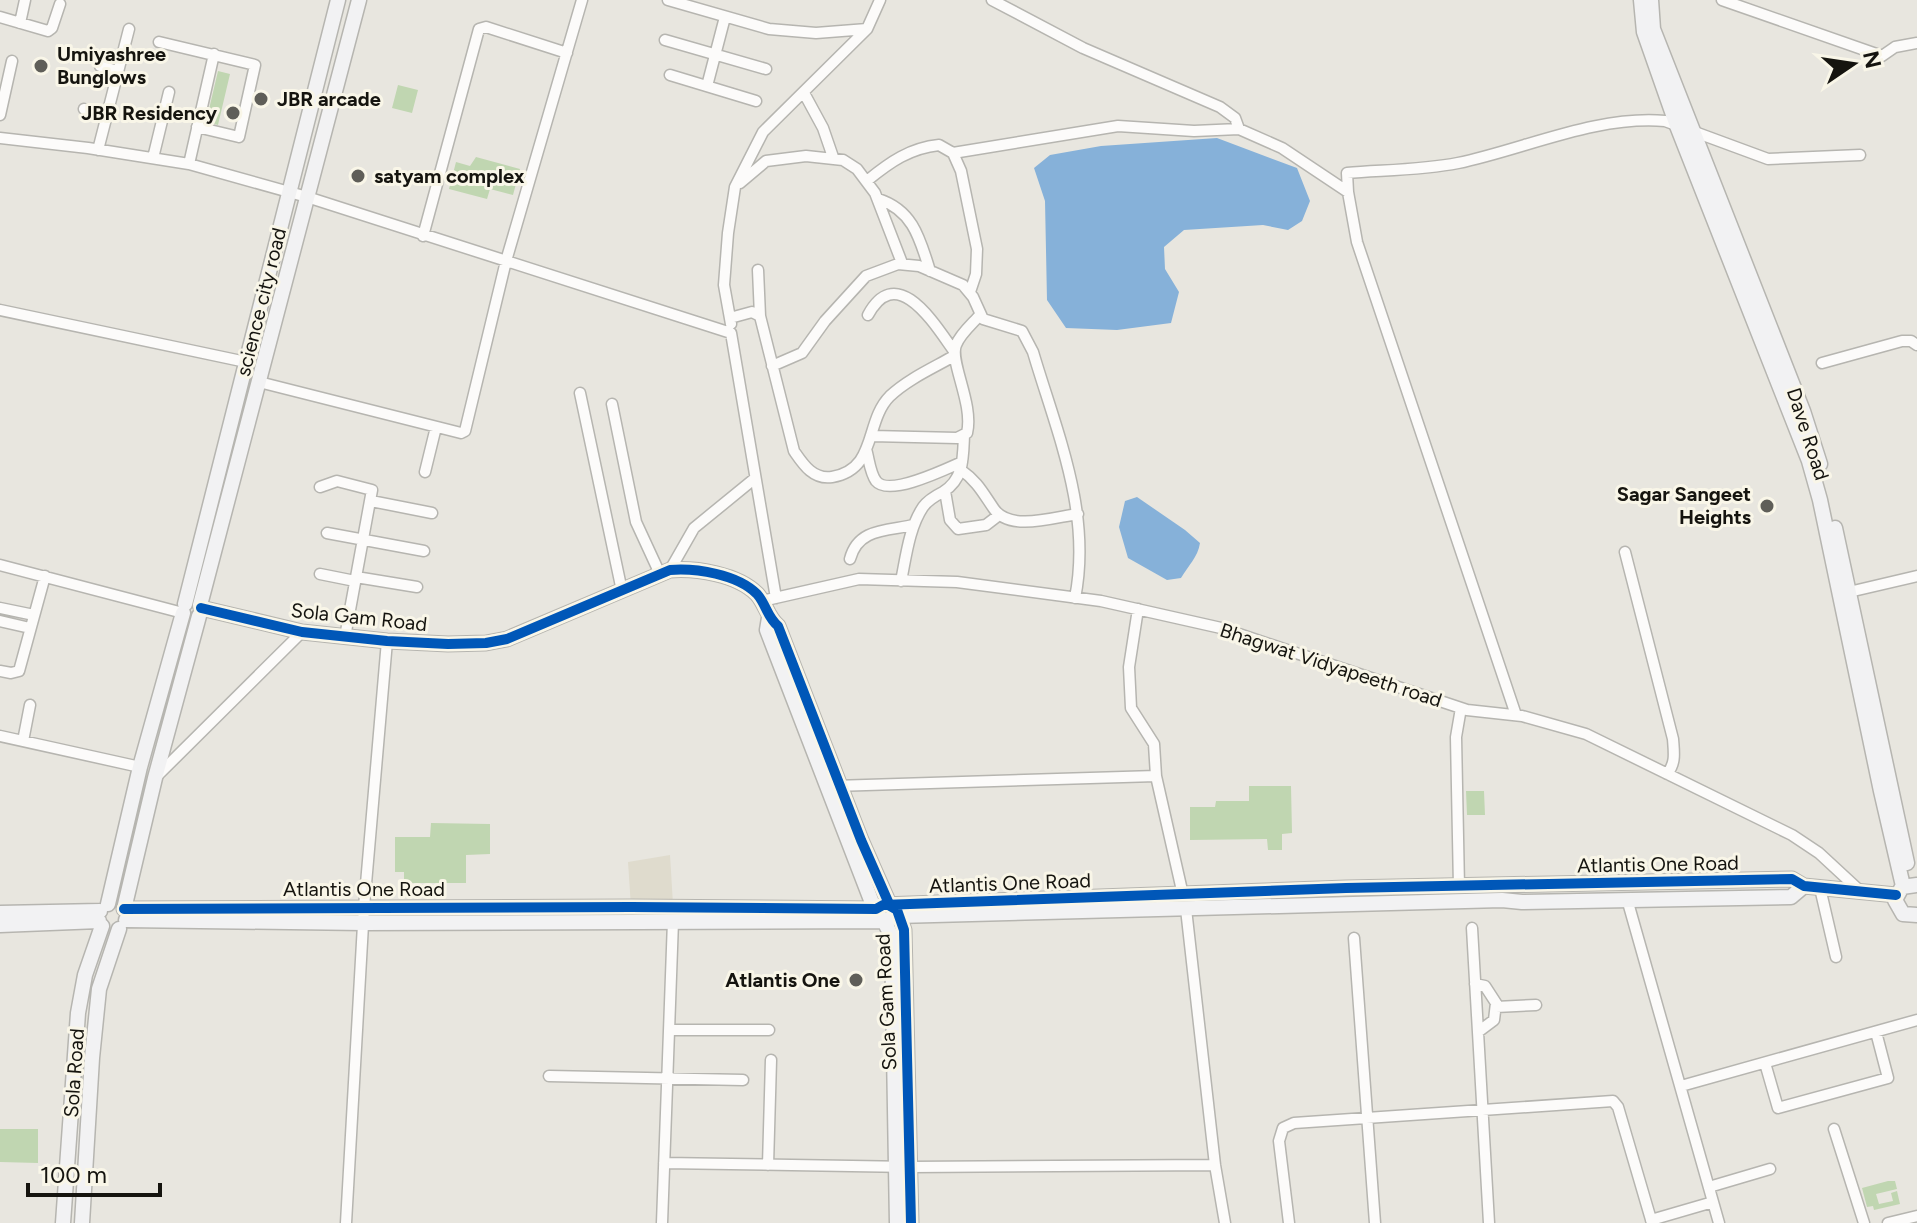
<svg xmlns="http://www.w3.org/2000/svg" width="1917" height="1223" font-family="Figtree,sans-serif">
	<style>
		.built { fill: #dfdbcd }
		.green { fill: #c0d6b1 }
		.water { fill: #86b1d9 }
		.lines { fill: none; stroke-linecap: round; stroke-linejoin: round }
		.street-casing { stroke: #b6b5b0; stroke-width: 13 }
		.secondary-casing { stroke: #b6b5b0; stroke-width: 17 }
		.street { stroke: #fcfbfa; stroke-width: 10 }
		.secondary { stroke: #f2f2f3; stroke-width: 14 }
		.cycleway-casing { stroke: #f9f6e8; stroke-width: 15 }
		.cycleway { stroke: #0057b8; stroke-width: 10 }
		.poi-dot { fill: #5f5e58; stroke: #f9f6e8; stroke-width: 3 }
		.labels { text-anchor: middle; stroke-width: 6; stroke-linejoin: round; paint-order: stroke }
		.poi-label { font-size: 20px; font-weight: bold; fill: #15140f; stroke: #f9f6e8; text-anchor: start }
		.street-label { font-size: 20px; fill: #15140f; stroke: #f9f6e8 }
	</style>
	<rect width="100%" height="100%" fill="#e8e6df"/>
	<path class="built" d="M 670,855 L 673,904 L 631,907 L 628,862 Z"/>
	<path class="green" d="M 218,71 L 230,74 L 218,125 L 206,122 Z
		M 398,85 L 418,90 L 412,113 L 392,108 Z
		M 476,157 L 520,169 L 513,195 L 490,189 L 487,199 L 449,189 L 456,162 L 470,166 Z
		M 1249,786 L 1291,786 L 1292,833 L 1282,834 L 1282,850 L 1268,850 L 1267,839 L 1190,840 L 1190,807 L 1215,807 L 1216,801 L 1249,801 Z
		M 1466,791 L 1484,791 L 1485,815 L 1467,815 Z
		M 431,823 L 490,824 L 490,854 L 466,855 L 466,883 L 404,883 L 404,872 L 395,872 L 395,837 L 430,837 Z
		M 0,1129 L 38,1129 L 38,1163 L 0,1162 Z
		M 1888,1181 L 1895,1181 L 1897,1189 L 1876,1194 L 1879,1204 L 1893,1201 L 1891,1193 L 1897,1191 L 1900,1204 L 1874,1210 L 1873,1206 L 1867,1207 L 1862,1188 Z"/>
	<path class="water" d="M 1217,138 L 1297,168 L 1310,201 L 1302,221 L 1288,230 L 1263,225 L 1184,230 L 1164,247 L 1165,269 L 1179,292 L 1171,323 L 1117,330 L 1066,328 L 1047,300 L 1045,201 L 1034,168 L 1050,155 L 1101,146 Z
		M 1137,497 L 1185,530 L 1200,543 C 1198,557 1188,566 1181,578 L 1167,580 L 1128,558 L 1119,527 L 1125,501 Z"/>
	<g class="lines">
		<defs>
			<path id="street" d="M 668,0 L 769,29 L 816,33 L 867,29
				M 992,0 L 1083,48 L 1220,107 L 1235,118 L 1239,129
				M 1722,0 L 1882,56 L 1895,47 L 1917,43
				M 0,17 L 48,31 L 52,28 L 60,4
				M 20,23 L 25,0
				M 665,40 L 766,69
				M 159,42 L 255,65 L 239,137 L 197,127
				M 100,66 L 118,71
				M 670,75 L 756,101
				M 707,86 L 725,17
				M 804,93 L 823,128 L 833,157
				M 84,109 L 108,114
				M 0,115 L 12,61
				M 0,138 L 88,148 L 189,164 L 307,197 L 731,333 L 776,598
				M 98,150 L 129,29
				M 953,153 L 1118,126 L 1194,131 L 1239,129 L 1282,148 L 1348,192
				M 153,158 L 169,92
				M 189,164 L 214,54
				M 868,180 C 890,162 910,148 939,145 L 953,153 L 961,171 L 977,249 L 976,274 L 970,292
				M 740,183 L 766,161 L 806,156 L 843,160 L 857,169 L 875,193 L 902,263
				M 878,199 C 913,210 920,239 930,271
				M 423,236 L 479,29 L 486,27 L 567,53
				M 758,270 L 760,316
				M 0,310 L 246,362
				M 868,315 C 897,261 935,325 954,351
				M 730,318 L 752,312 L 760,316 L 794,451 C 803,464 813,480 832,477 C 878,469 864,422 890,396 C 908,379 933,368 954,356
				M 731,324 L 724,285 L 728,233 L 735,187 L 763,132 L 867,29 L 880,0
				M 1822,363 L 1902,341 L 1911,341 L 1917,345
				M 772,366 L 802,353 L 825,321 L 866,276 L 898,264 L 919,266 L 963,285 L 973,297 L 983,319 L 1022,331 L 1033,352 C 1057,433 1092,513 1075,598
				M 259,382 L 461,433 L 465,431 L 506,261 L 582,0
				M 580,393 L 622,591
				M 612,404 L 636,522 L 660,574
				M 872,436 L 957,438 L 967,433 C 974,404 949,361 956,345 C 960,334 972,324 980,315
				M 866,449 C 869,459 870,473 876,481 C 889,497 946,469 962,462
				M 961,470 C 977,481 983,493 994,509 C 1010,532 1055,517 1078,514
				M 425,472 L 436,427
				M 320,487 L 337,481 L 372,490 L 345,637
				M 945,491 L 950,520 L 958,529 L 986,525 L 999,515
				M 371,501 L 432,513
				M 327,533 L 424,551
				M 1625,552 L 1673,739 C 1674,753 1676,763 1667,774
				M 850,559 C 858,528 887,531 914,525
				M 0,565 L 183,613
				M 670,570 L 694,528 L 754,479
				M 320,574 L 355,581
				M 356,577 L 417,587
				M 901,581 C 906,557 909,528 923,507 C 928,500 935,496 943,492 C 964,479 963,458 964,435
				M 1849,592 L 1917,576
				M 762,601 L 859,579 L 957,582 L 1101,601 L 1221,628 L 1467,710 L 1522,716 L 1586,734 L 1792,835 L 1819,853 L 1859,890
				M 0,608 L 34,615
				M 1138,609 L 1129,667 L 1131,708 L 1154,744 L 1156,776
				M 0,621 L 30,628
				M 0,671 L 11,673 L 19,671 L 45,576
				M 1516,715 L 1357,242 L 1348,192 L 1347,173 C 1383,170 1423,170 1458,163 C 1525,149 1596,115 1665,121 L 1768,159 L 1860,155
				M 0,736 L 140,767
				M 23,741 L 30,705
				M 156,777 L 302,632
				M 834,786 L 1156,776 L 1183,895
				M 1459,887 L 1456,737 L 1461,708
				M 1820,888 L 1836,957
				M 1627,899 L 1719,1223
				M 1186,909 L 1215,1165 L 1225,1223
				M 1472,928 L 1489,1223
				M 1354,938 L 1375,1223
				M 1475,984 L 1485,986 L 1496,1003 L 1494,1020 L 1478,1032
				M 1496,1007 L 1536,1005
				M 669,1030 L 769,1030
				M 1765,1063 L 1778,1108 L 1888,1078 L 1876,1032
				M 549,1076 L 743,1080
				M 1681,1086 L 1917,1020
				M 1834,1129 L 1864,1223
				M 664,1163 L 911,1167 L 1215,1165
				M 768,1165 L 771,1060
				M 1709,1187 L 1770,1169
				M 1651,1220 L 1713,1202
				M 346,1223 L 364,907 L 387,641
				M 662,1223 L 673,921
				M 1289,1223 L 1279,1141 L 1283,1128 L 1294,1123 L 1613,1101 L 1618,1107 L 1652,1223
				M 1888,1223 L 1917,1216"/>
			<path id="secondary" d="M 1641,0 L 1644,32 L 1677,126 L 1809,461 L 1820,500 L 1881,791 L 1903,886
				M 1651,0 L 1653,29 L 1803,411 L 1820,464
				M 1835,528 L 1907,863
				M 185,604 L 338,0
				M 200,605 L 359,0
				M 201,608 L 302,632 L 387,641 L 448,644 L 486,643 L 507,639 L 670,570 C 696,568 737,574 757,594 C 766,604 767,617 778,626 L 861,840 L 890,906 L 897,910 L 904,930 L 911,1223
				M 199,616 L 155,778 L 124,909 L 631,907 L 876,909 L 883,905 L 1346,888 L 1792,879 L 1804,886 L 1896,895
				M 769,618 L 767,630 L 876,913 L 884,921 L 892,937 L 897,1223
				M 1917,885 L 1902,887 L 1895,900 L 1903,914 L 1917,915
				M 108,904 L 140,767 L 183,613
				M 0,913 L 100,911
				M 126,920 L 363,923 L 884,921 L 897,916 L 1502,900 L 1522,902 L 1791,897 L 1804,886
				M 0,925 L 99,921
				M 63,1223 L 78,1013 L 85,975 L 102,926
				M 82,1223 L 92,1058 L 99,989 L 119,929"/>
		</defs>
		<use href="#street" class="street-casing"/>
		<use href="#secondary" class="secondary-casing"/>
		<use href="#street" class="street"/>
		<use href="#secondary" class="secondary"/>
		<defs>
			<path id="cycleway" d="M 201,608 L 302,632 L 387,641 L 448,644 L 486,643 L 507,639 L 670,570 C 696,568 737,574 757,594 C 766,604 767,617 778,626 L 861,840 L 890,906 L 897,910 L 904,930 L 911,1223
				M 124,909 L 631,907 L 876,909 L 883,905 L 1346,888 L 1792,879 L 1804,886 L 1896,895"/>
		</defs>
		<use href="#cycleway" class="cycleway-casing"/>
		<use href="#cycleway" class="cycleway"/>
	</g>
	<g class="poi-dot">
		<circle cx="41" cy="66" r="8"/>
		<circle cx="261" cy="99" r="8"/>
		<circle cx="233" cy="113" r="8"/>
		<circle cx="358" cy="176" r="8"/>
		<circle cx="1767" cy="506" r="8"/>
		<circle cx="856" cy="980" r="8"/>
	</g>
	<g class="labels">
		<g class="poi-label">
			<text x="57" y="61">Umiyashree<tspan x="57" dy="23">Bunglows</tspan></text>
			<text x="277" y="106">JBR arcade</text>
			<text x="217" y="120" text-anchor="end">JBR Residency</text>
			<text x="374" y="183">satyam complex</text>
			<text x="1751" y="501" text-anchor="end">Sagar Sangeet<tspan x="1751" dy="23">Heights</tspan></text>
			<text x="840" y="987" text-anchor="end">Atlantis One</text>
		</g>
		<g class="street-label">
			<text transform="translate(261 302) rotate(-76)" y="7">science city road</text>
			<text transform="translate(1808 434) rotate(72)" y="7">Dave Road</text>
			<text transform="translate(359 617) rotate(6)" y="7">Sola Gam Road</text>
			<text transform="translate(1331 665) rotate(18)" y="7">Bhagwat Vidyapeeth road</text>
			<text transform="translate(1658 864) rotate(-1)" y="7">Atlantis One Road</text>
			<text transform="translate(1010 883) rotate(-2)" y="7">Atlantis One Road</text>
			<text x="364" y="896">Atlantis One Road</text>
			<text transform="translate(886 1002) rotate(-93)" y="7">Sola Gam Road</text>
			<text transform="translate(74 1073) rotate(-86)" y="7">Sola Road</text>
		</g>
	</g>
	<g transform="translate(1853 64) rotate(77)" stroke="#f9f6e8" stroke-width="6" paint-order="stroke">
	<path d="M0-6L14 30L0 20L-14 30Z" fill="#15140f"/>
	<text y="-12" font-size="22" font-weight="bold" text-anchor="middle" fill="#15140f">N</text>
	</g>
	<path d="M28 1183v12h132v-12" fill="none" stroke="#15140f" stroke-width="4"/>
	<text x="40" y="1183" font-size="24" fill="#15140f" stroke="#f9f6e8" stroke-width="6" paint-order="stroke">100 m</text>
</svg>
